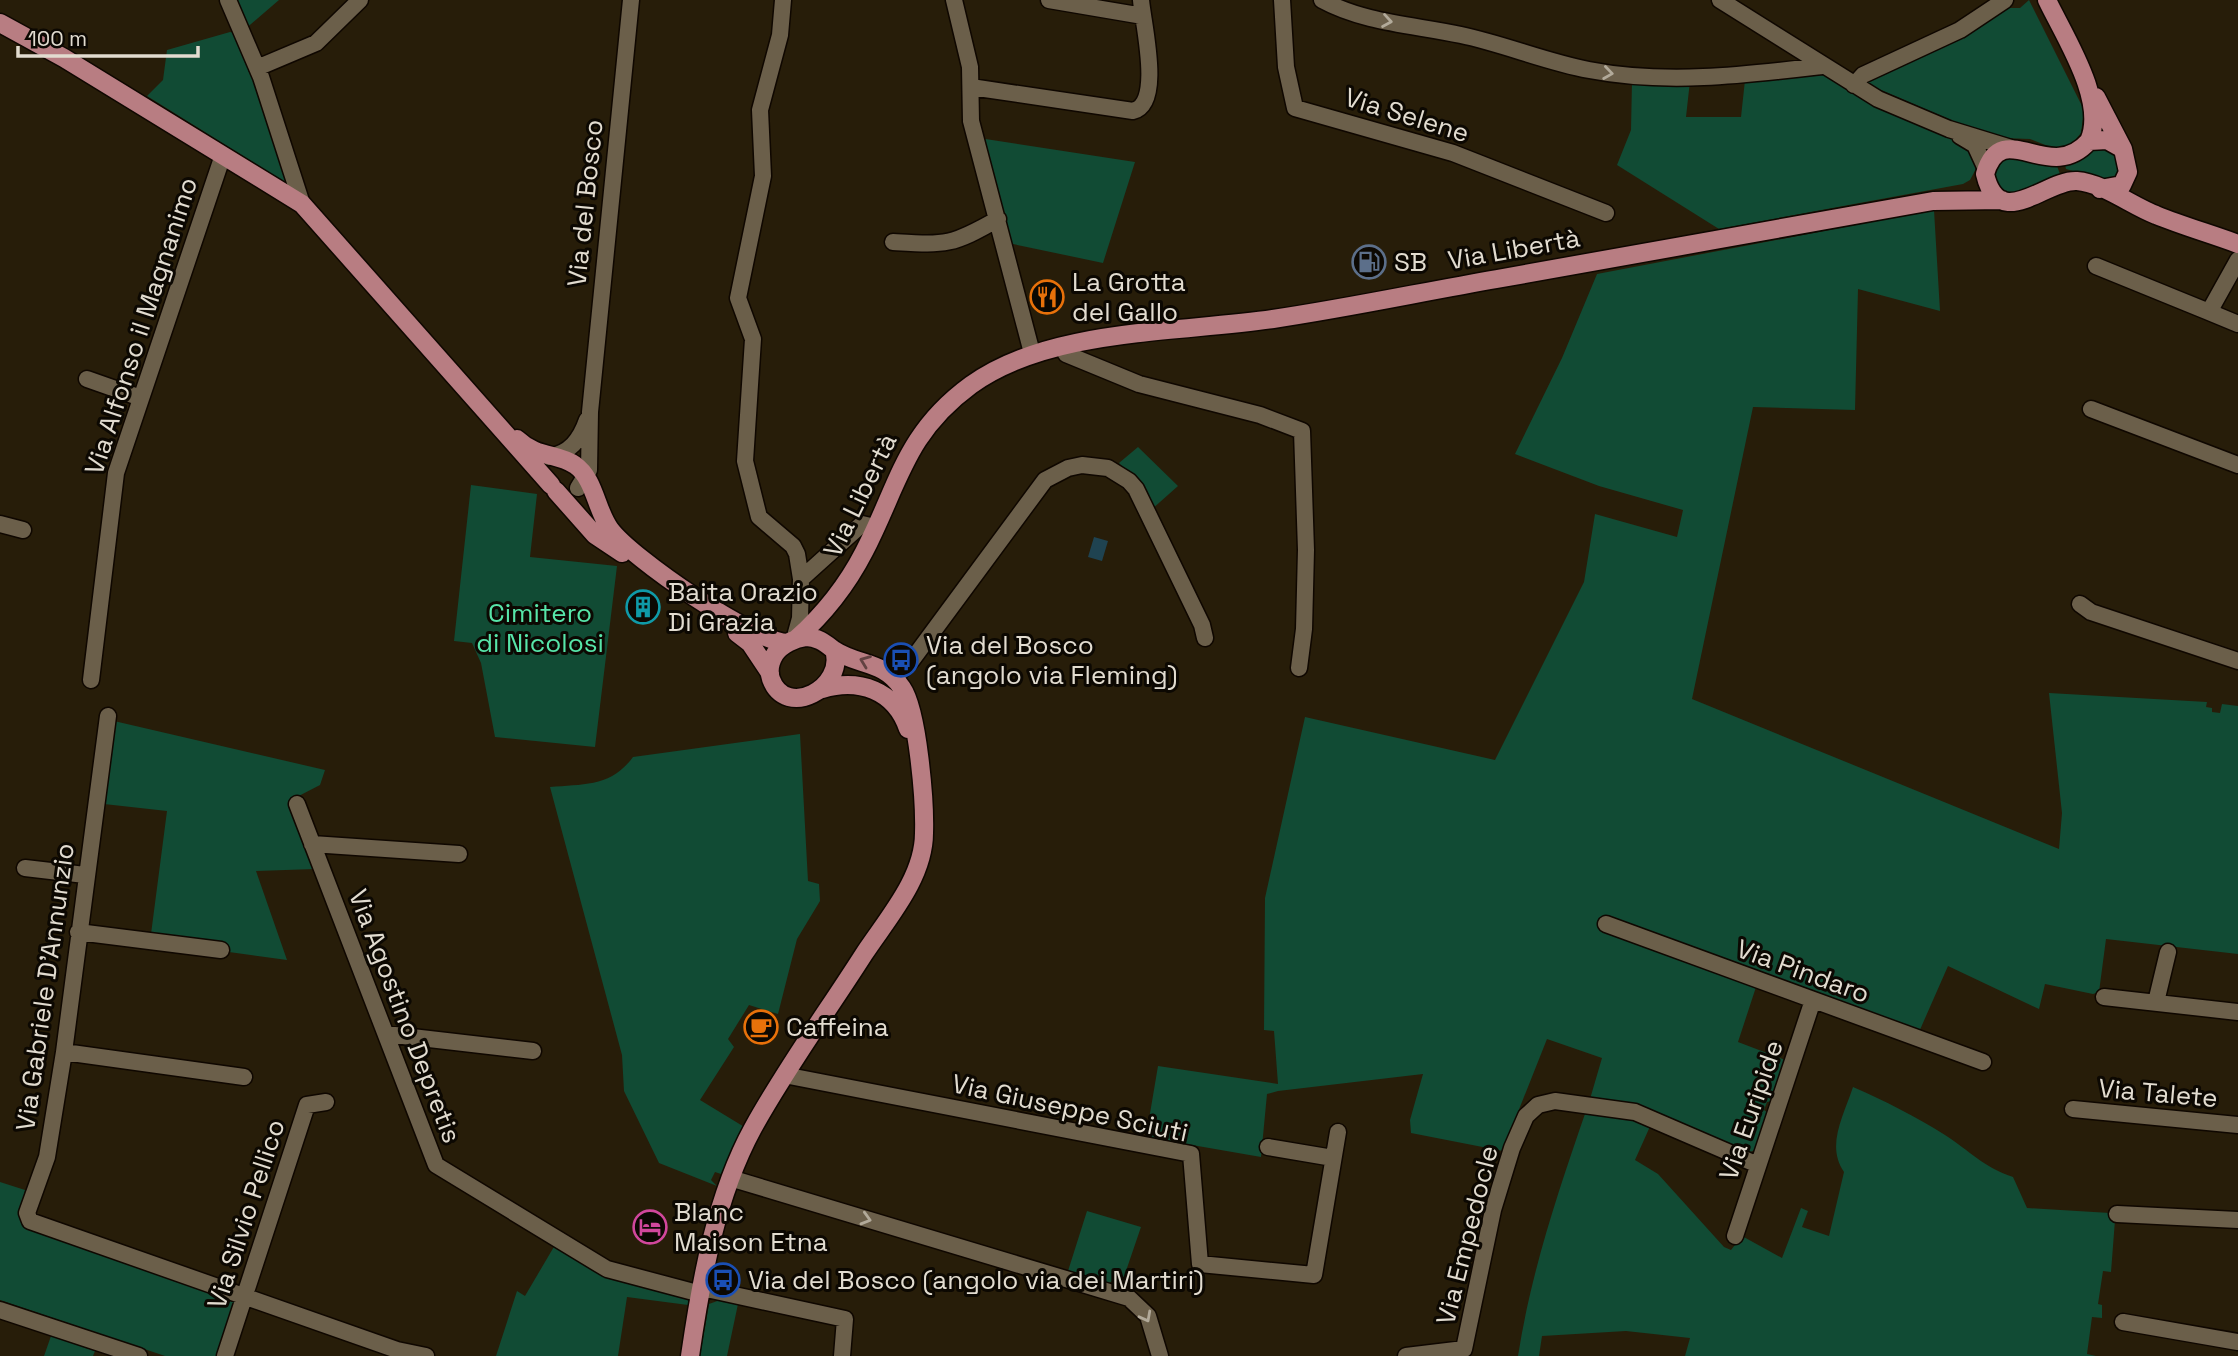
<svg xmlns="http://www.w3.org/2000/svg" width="2238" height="1356" font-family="'Space Grotesk',sans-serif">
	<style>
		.green { fill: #114b34 }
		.water { fill: #1f4351 }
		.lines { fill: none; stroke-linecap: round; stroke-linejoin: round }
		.minor-casing { stroke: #0f0700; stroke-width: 19 }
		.major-casing { stroke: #0f0700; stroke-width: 21 }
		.minor { stroke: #6b5f4a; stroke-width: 16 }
		.major { stroke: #b87d82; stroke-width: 18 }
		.oneway { stroke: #b2aa9a }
		.oneway2 { stroke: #624242 }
		.labels { text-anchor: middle; stroke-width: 6; stroke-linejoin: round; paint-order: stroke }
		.street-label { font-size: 26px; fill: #e2dcd0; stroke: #0c0802 }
		.poi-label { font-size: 26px; fill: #e2dcd0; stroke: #0c0802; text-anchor: start }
		.park-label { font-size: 26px; fill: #57e5a9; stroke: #0c0802 }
	</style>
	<rect width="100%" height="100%" fill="#271d09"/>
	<path class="green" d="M 232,0 L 279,0 L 244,30 Z
		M 2029,0 L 2084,110 L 2081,133 L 2071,145 L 2053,148 L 2030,139 L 2004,138 L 1972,129 L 1867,84 L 1870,76 L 2005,8 L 2020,8 Z
		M 230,32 L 237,33 L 293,187 L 147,96 L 163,80 L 167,50 Z
		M 1823,74 L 1882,109 L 1968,145 L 1977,167 L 1970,180 L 1963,184 L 1719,229 L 1617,165 L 1631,130 L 1632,81 L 1690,81 L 1686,117 L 1741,117 L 1745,80 C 1771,74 1796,77 1823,74 Z
		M 979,138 L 1135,162 L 1103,263 L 1008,243 Z
		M 2100,147 L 2115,153 L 2120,166 L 2118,177 L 2108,181 L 2066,169 L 2065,165 L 2072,164 Z
		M 2015,156 L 2057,166 L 2060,174 L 2045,180 L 2025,195 C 2008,193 1997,192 1995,173 L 2003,161 Z
		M 1934,210 L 1940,311 L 1858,289 L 1855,410 L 1753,407 L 1692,699 L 2059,849 L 2062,813 L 2049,693 L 2207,702 L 2206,707 L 2212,708 L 2212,712 L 2220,713 L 2222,704 L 2238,706 L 2238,954 L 2106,939 L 2099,992 L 2093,994 L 2045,984 L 2039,1009 L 1948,966 L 1919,1032 L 1757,984 L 1738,1042 L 1788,1061 L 1772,1101 L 1767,1102 L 1764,1110 L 1768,1113 L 1755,1150 L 1750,1152 L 1590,1099 L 1602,1058 L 1547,1039 L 1518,1112 L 1521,1113 L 1503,1151 L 1411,1133 L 1410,1120 L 1423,1074 L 1278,1091 L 1267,1094 L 1261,1157 L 1146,1137 L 1158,1066 L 1278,1084 L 1274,1031 L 1264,1030 L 1265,898 L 1305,717 L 1495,760 L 1584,582 L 1595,514 L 1677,537 L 1683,510 L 1599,486 L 1515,454 L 1562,358 L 1597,274 Z
		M 1138,447 L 1178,486 L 1151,510 L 1137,483 L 1119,463 Z
		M 471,485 L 537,494 L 530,557 L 617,566 L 595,747 L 495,737 L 481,663 L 472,643 L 454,641 Z
		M 114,721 L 325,770 L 320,785 L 289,801 L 315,869 L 256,871 L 287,960 L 229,952 L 229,947 L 151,934 L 167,811 L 104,804 Z
		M 800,734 L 808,881 L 819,884 L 820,901 L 797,939 L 778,1014 L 749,1005 L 728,1039 L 734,1047 L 700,1100 L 746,1128 L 721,1174 L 715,1172 L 711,1180 L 717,1186 L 659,1163 L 624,1091 L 622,1055 L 550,787 C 584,784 611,787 633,757 Z
		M 1853,1087 C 1885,1101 1915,1116 1945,1135 C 1970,1151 1983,1167 2013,1177 L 2027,1208 L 2110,1213 L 2111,1220 L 2115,1220 L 2111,1272 L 2103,1271 L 2098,1304 L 2102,1305 L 2102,1318 L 2092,1317 L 2087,1354 L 2096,1356 L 1685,1356 L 1690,1338 L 1626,1331 L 1542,1336 L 1539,1356 L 1518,1356 C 1531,1272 1558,1192 1586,1111 L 1652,1122 L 1635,1160 L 1658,1174 L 1724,1247 L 1731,1250 L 1742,1236 L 1782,1258 L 1801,1208 L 1808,1211 L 1802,1227 L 1829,1236 L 1844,1172 C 1826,1146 1843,1117 1853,1087 Z
		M 0,1182 L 25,1190 L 20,1215 L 238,1300 L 218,1356 L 165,1356 L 0,1300 Z
		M 1087,1211 L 1141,1227 L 1127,1268 L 1133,1293 L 1121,1288 L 1116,1279 L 1107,1284 L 1068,1271 Z
		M 555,1245 L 604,1274 L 688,1299 L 688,1305 L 627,1297 L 618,1356 L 496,1356 L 517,1291 L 525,1296 Z
		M 720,1300 L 738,1304 L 727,1356 L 700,1356 L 709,1304 Z
		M 51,1336 L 95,1351 L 93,1356 L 44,1356 Z"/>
	<path class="water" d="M 1094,537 L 1108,541 L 1102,561 L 1088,557 Z"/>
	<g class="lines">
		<defs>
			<path id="minor" d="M 228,0 L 261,77 L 302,204
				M 783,0 L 780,35 L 760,110 L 763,176 L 738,298 L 753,339 L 745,461 L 759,517 L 793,546 L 797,554 L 801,579
				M 954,0 L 970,67 L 971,121 L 1032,353
				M 1049,0 L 1143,16
				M 1282,0 L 1286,67 L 1295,108 L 1453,153 L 1606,213
				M 1322,0 C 1364,23 1415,25 1461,35 C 1504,44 1546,62 1589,70 C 1666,85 1746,75 1822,66
				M 1720,0 L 1878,99 L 1949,129 L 2011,148
				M 257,68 L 316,43 L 360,0
				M 1854,85 L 1863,75 L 1960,30 L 2005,0
				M 971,87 L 1133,111 C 1163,104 1143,24 1141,0
				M 1960,136 L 1975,145 L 1986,169
				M 893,242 C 946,245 951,246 998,219
				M 2238,260 L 2209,312 L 2238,324
				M 2096,266 L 2209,312
				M 1062,346 L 1066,354 L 1139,384 L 1260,415 L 1302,431 L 1306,550 L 1304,629 L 1299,668
				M 87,379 L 141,398
				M 2091,409 L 2238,465
				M 549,457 C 570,453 580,440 587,420
				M 578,488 L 589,470 L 590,412 L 631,0
				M 0,524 L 23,530
				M 2080,604 L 2091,612 L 2238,661
				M 794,640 L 800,618 L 801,579 L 862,524 L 875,527
				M 894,678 L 912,660 L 1045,480 L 1068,468 L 1082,465 L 1108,468 L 1129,481 L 1136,489 L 1202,625 L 1205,638
				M 91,680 L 116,473 L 223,155
				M 108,716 L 64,1052 L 47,1157 L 27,1213 L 30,1221 L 397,1350 L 426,1356
				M 297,804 L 436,1165 L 607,1269 L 701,1294
				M 312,844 L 459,854
				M 25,868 L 85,875
				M 1606,924 L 1983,1062
				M 78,932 L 221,950
				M 2104,997 L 2238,1012
				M 2156,1002 L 2168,952
				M 386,1034 L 533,1051
				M 64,1052 L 244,1077
				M 784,1075 L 1191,1154 L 1200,1264 L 1314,1275 L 1338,1132
				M 2073,1109 L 2238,1125
				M 1268,1147 L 1333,1158
				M 730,1178 L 1129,1298 L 1148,1316 L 1160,1356
				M 2117,1214 L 2238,1220
				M 1735,1236 L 1813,1000
				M 702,1288 L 845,1319 L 842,1356
				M 0,1310 L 139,1356
				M 2123,1322 L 2238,1342
				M 225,1356 L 307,1105 L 326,1102
				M 1406,1356 L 1464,1349 L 1493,1210 L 1512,1148 L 1526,1116 L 1538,1105 L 1555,1101 L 1635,1112 L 1758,1165"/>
			<path id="major" d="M 2047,0 C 2064,36 2107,101 2089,141
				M 0,23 L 64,58 L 302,204 L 551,485
				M 2096,97 L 2123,149
				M 2100,189 L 2122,185 L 2128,172 L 2123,149 L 2107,140 L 2089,141 C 2049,186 2002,115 1985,174 C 1999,234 2046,179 2077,181 C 2103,183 2132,206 2156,215 C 2183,226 2211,234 2238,244
				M 517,439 C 537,458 557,453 575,465 C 595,479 596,510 610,529 C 631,558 755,643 788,643
				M 556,491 L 595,535 L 622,553
				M 737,633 L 750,643 L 770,673
				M 796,639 C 823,615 847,585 864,552 C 899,485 904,434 971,385 C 1050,328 1178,333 1273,319 C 1348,308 1422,292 1497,279 C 1642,253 1788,227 1933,201 L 2002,200
				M 822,689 C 859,678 895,690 908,729
				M 690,1356 C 701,1280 716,1196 753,1128 C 786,1068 827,1012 864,954 C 887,919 924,878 924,833 C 925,803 918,711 902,688 C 883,660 858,666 834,650 C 826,644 818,637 806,637 C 795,638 781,645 775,654 C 770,662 768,670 771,679 C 786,720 846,687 834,650"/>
		</defs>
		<use href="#minor" class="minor-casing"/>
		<use href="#major" class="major-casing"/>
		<use href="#minor" class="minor"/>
		<use href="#major" class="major"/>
	</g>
	<defs><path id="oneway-chevron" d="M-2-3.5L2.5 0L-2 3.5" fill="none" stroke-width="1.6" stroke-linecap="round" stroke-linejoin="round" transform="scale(1.75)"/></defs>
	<g class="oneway">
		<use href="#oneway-chevron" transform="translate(1387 21) rotate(9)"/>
		<use href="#oneway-chevron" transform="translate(1608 73) rotate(8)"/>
		<use href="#oneway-chevron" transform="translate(866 1219) rotate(16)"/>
		<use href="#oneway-chevron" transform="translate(1146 1317) rotate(62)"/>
	</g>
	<use class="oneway2" href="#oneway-chevron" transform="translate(865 661) rotate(-159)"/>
	<defs>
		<symbol id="fuel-ring" viewBox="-11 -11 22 22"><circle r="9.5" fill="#0c0802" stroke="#5c6f8a" stroke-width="1.5"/><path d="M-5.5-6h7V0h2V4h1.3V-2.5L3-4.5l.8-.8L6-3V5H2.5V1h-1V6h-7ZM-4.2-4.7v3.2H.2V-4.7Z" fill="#5c6f8a"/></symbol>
		<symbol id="restaurant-ring" viewBox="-11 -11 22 22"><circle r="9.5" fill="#0c0802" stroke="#e8710a" stroke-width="1.5"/><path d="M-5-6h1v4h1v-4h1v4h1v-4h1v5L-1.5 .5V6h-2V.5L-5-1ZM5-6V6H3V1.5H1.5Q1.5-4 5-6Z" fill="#e8710a"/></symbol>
		<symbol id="building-ring" viewBox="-11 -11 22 22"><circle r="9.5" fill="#0c0802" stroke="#0f9aa8" stroke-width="1.5"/><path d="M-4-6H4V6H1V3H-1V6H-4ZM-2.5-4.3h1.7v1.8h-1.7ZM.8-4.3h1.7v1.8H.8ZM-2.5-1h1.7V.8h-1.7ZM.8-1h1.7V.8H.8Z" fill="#0f9aa8"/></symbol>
		<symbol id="bus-ring" viewBox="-11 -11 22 22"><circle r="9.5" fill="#0c0802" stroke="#1a4fb4" stroke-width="1.5"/><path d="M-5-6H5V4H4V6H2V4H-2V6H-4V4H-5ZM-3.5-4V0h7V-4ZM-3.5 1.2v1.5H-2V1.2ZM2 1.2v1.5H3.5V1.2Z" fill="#1a4fb4"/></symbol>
		<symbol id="cafe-ring" viewBox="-11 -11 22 22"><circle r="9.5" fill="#0c0802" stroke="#e8710a" stroke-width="1.5"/><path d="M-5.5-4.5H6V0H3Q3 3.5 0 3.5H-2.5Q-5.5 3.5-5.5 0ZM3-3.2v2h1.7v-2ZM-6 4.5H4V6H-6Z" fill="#e8710a"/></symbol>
		<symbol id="hotel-ring" viewBox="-11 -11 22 22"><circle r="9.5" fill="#0c0802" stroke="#d1479c" stroke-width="1.5"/><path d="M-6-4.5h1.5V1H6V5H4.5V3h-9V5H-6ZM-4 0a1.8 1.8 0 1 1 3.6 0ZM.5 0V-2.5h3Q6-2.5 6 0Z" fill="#d1479c"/></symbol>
	</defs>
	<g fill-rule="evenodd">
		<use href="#fuel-ring" x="1350" y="243" width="38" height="38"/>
		<use href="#restaurant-ring" x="1028" y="278" width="38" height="38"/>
		<use href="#building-ring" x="624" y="588" width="38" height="38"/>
		<use href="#bus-ring" x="882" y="641" width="38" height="38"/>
		<use href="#cafe-ring" x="742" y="1008" width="38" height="38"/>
		<use href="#hotel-ring" x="631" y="1208" width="38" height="38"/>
		<use href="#bus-ring" x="704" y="1261" width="38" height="38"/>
	</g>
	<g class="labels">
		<g class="street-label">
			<text transform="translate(1407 115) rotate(17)" y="9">Via Selene</text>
			<text transform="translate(585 203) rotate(-84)" y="9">Via del Bosco</text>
			<text transform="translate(1514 249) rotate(-10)" y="9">Via Libertà</text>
			<text transform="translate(141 326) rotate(-72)" y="9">Via Alfonso il Magnanimo</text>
			<text transform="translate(860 495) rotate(-64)" y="9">Via Libertà</text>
			<text transform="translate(1803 971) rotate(20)" y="9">Via Pindaro</text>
			<text transform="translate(45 987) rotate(-82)" y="9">Via Gabriele D'Annunzio</text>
			<text transform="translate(405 1016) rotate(69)" y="9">Via Agostino Depretis</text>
			<text transform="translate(2158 1093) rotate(5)" y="9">Via Talete</text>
			<text transform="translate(1070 1108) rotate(12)" y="9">Via Giuseppe Sciuti</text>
			<text transform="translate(1751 1110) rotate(-71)" y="9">Via Euripide</text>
			<text transform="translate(246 1214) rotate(-72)" y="9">Via Silvio Pellico</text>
			<text transform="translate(1467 1235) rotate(-76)" y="9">Via Empedocle</text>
		</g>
		<g class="poi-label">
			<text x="1394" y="271">SB</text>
			<text x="1072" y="291">La Grotta<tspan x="1072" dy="30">del Gallo</tspan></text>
			<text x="668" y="601">Baita Orazio<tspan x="668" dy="30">Di Grazia</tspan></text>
			<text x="926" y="654">Via del Bosco<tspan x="926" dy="30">(angolo via Fleming)</tspan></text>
			<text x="786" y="1036">Caffeina</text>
			<text x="674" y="1221">Blanc<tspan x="674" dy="30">Maison Etna</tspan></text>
			<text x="748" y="1289">Via del Bosco (angolo via dei Martiri)</text>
		</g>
		<g class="park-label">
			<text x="540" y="622">Cimitero<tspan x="540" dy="30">di Nicolosi</tspan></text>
		</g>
	</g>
	<path d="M18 46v10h180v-10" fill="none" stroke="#e2dcd0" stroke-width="3.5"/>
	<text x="28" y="46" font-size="21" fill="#e2dcd0" stroke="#0c0802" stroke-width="5" paint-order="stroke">100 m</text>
</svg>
